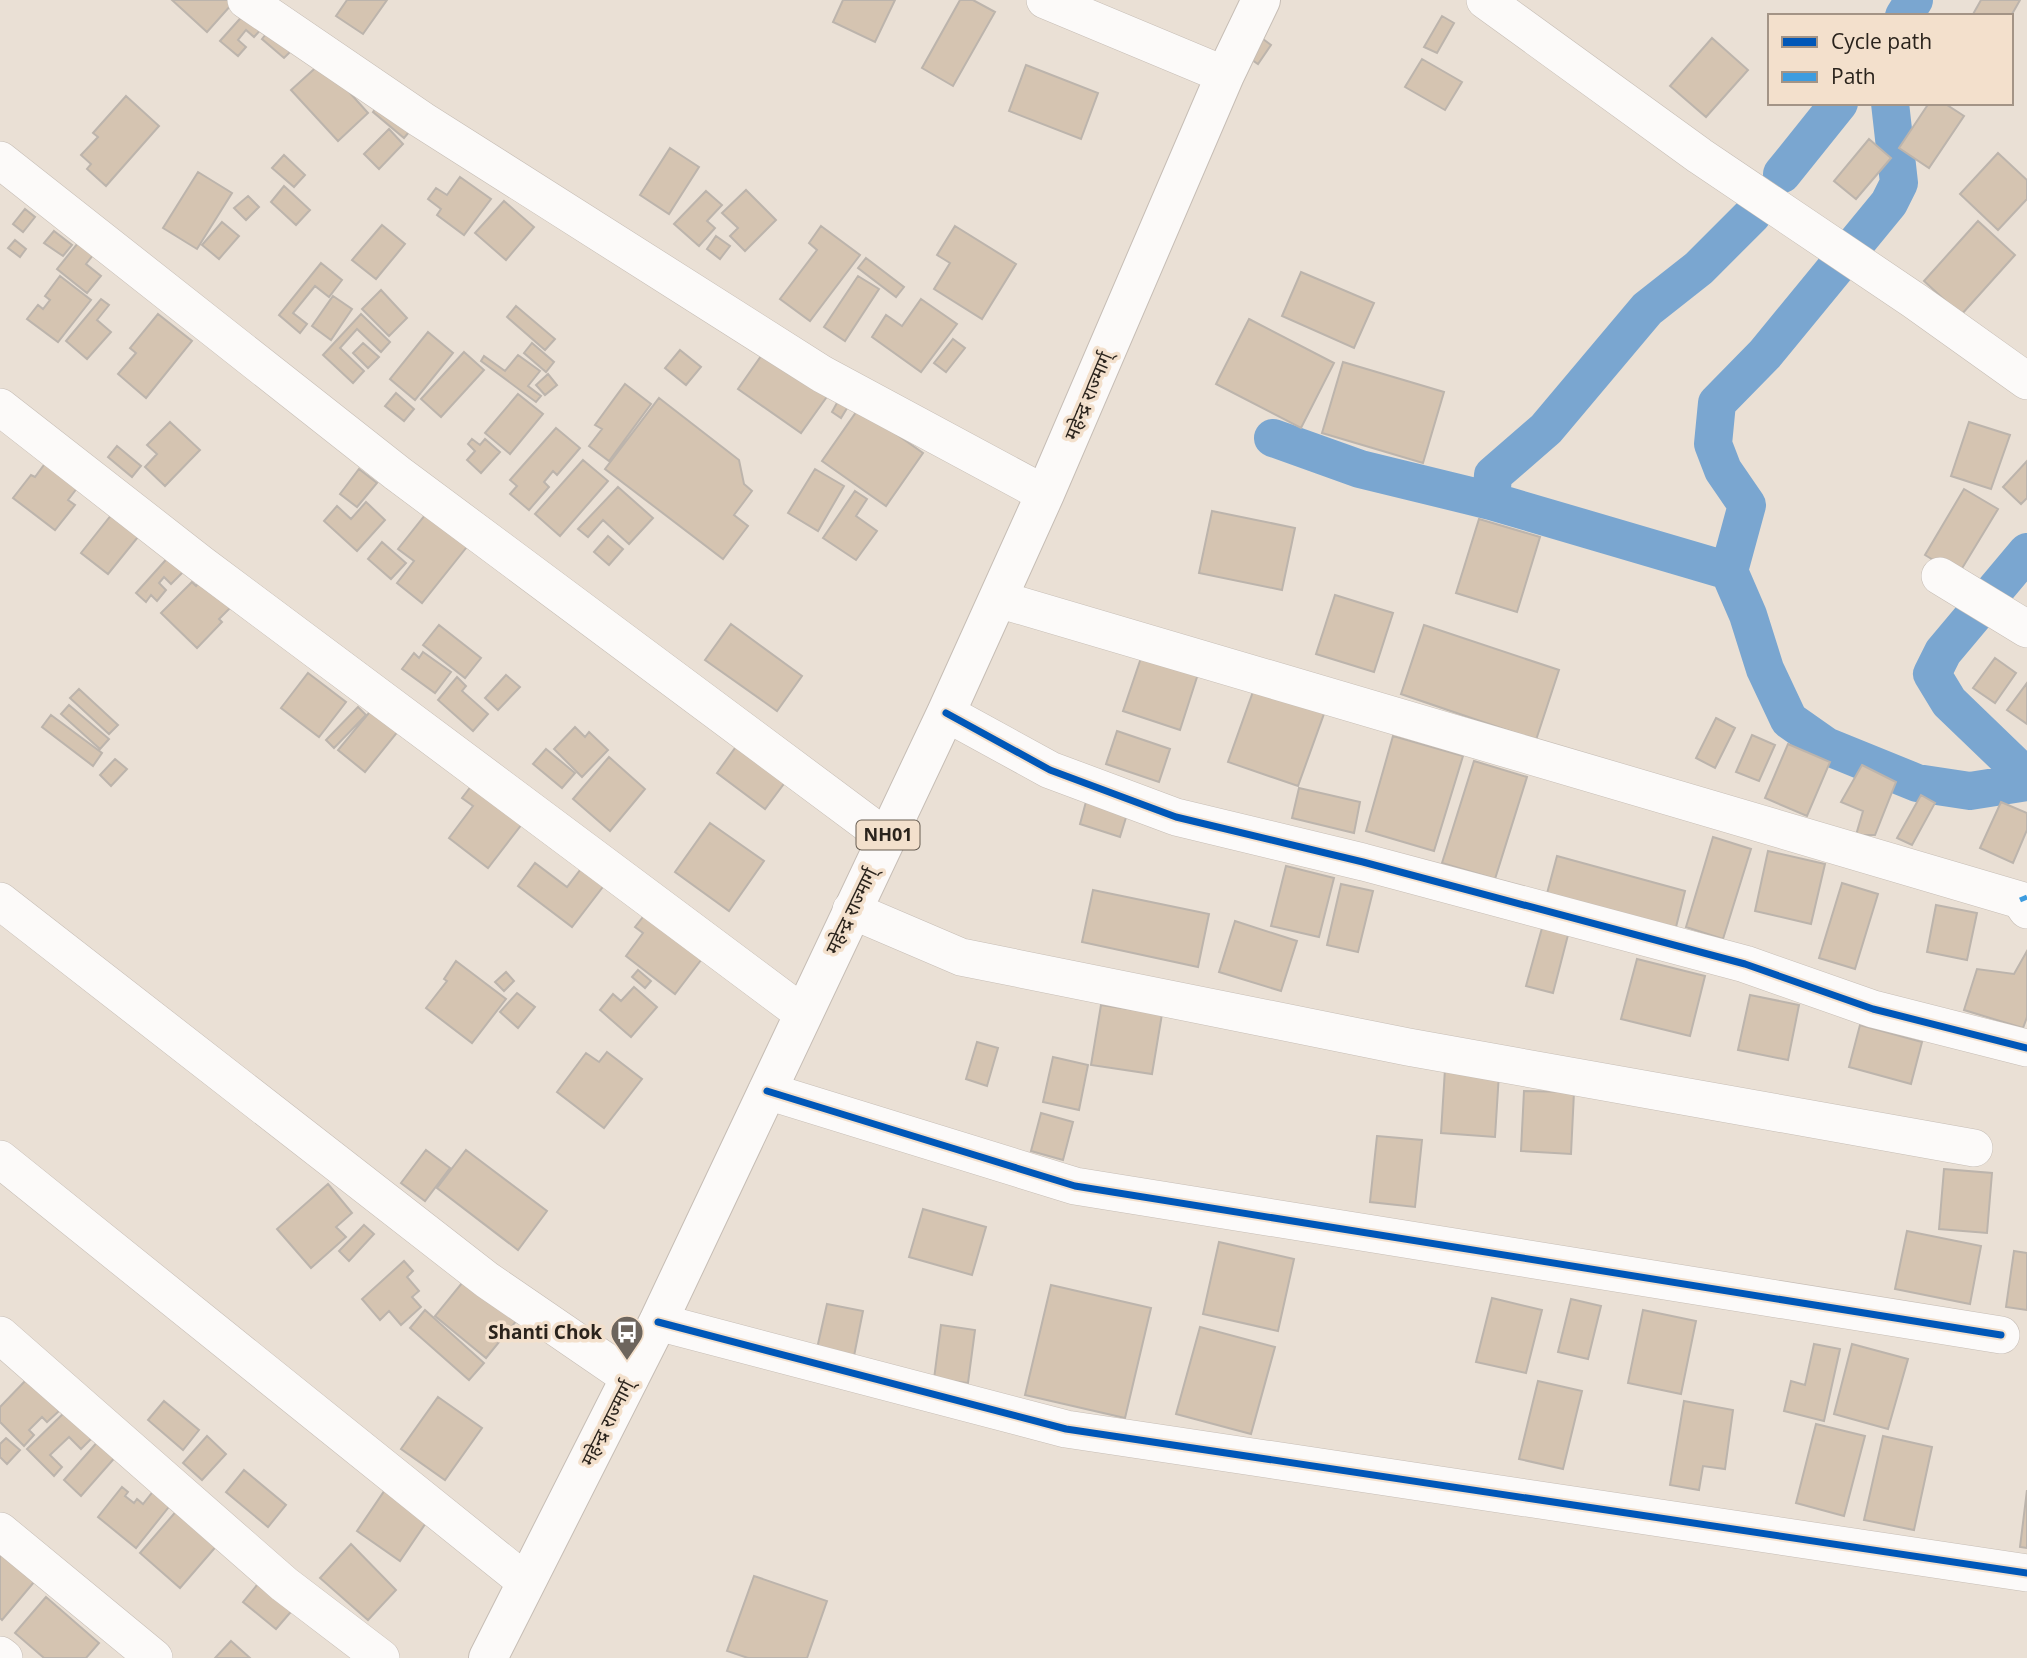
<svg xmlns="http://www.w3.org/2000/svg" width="2027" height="1658" font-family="'Open Sans','Noto Sans Devanagari',sans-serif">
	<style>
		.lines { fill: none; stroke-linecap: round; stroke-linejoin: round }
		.canal { stroke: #7aa6d0; stroke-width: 38 }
		.building { fill: #d5c4b1; stroke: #bcb4ac; stroke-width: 2 }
		.street-casing { stroke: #c6bdb5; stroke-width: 38 }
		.highway-casing { stroke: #c6bdb5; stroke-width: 40 }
		.street { stroke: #fcfaf9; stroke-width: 37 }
		.highway { stroke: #fcfaf9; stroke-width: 38 }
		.quiet { stroke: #3d9cdf; stroke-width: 5; stroke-dasharray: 10 5; stroke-linecap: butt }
		.cycleway-casing { stroke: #f3e0cc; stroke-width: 11 }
		.cycleway { stroke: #0057b8; stroke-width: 7 }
		.labels { text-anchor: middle; stroke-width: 7; stroke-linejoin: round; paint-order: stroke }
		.shield { fill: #f3e0cc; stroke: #665c51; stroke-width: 2 }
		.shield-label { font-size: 18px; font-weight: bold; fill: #2a231c }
		.street-label { font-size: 19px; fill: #2a231c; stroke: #f3e0cc }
		.poi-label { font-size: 19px; font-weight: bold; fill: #2a231c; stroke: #f3e0cc; text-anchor: end }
	</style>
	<rect width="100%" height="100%" fill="#eae0d5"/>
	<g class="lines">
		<path class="canal" d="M 1904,16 L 1914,0
			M 1782,174 L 1839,103
			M 1273,438 L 1360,469 L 1491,501 L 1729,571 L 1748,615 L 1765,669 L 1789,720 L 1826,746 L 1917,783 L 1970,791 L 2027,782
			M 1491,501 L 1493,475 L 1546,429 L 1647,309 L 1699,268 L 1752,215
			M 2027,552 L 1943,652 L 1932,674 L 1949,702 L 2027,777
			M 1729,571 L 1747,505 L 1723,470 L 1713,444 L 1717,403 L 1765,354 L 1889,203 L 1899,183 L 1890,103"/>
	</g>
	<path class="building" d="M 172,0 L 228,0 L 232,4 L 207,32 Z
		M 347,0 L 387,0 L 363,34 L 336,16 Z
		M 843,0 L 895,0 L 875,42 L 833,22 Z
		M 960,0 L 973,0 L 995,12 L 953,86 L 922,68 Z
		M 1981,0 L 2020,0 L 2011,16 L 1972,16 Z
		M 246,12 L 263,27 L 254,37 L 246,30 L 238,40 L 246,47 L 238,56 L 220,41 Z
		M 1442,16 L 1454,23 L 1437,53 L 1424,47 Z
		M 270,29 L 293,49 L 284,58 L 262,39 Z
		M 1259,36 L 1271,45 L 1258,64 L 1245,55 Z
		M 1712,38 L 1748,70 L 1706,117 L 1670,86 Z
		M 1422,59 L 1462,82 L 1445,110 L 1405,87 Z
		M 322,62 L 368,113 L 338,141 L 291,90 Z
		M 1026,65 L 1098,93 L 1081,139 L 1009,111 Z
		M 126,96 L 159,126 L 106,186 L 87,169 L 91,164 L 81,155 L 98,137 L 93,133 Z
		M 383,99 L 415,125 L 404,138 L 373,112 Z
		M 1929,103 L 1944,103 L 1964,116 L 1929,168 L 1899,148 Z
		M 389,129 L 403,144 L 379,169 L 364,154 Z
		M 1869,139 L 1891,158 L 1856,199 L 1834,181 Z
		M 670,148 L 699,167 L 669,214 L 640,195 Z
		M 1998,153 L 2027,180 L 2027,199 L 1998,230 L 1960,194 Z
		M 284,155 L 305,175 L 294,187 L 272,168 Z
		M 198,172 L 232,193 L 197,249 L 163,228 Z
		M 460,177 L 491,199 L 464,235 L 437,215 L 441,209 L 428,199 L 436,188 L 447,195 Z
		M 284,186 L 310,210 L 296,225 L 271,202 Z
		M 746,190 L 776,220 L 745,251 L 730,236 L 738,228 L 722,213 Z
		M 706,191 L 722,205 L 707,221 L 715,228 L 699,246 L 674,224 Z
		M 248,196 L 259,207 L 246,220 L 234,208 Z
		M 504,201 L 534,227 L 506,260 L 475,233 Z
		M 25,209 L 35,217 L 23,232 L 13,224 Z
		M 1978,221 L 2015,255 L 1961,315 L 1924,281 Z
		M 222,222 L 239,236 L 219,259 L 202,245 Z
		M 382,225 L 405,244 L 376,279 L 352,260 Z
		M 821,226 L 860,255 L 810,321 L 780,299 L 817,250 L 809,243 Z
		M 955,226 L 1016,264 L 982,319 L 934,289 L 950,263 L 937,255 Z
		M 54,231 L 72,245 L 63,256 L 44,243 Z
		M 86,233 L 101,245 L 86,264 L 101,276 L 87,293 L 57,269 Z
		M 716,236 L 730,246 L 720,259 L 707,249 Z
		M 15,240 L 26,249 L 20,257 L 8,248 Z
		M 866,258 L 904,287 L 896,297 L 858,268 Z
		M 321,263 L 342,280 L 329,297 L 315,286 L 293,313 L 307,324 L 300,333 L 279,315 Z
		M 1301,272 L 1374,303 L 1354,348 L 1282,316 Z
		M 60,276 L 91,300 L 58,342 L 27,319 L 38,305 L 43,309 L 50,300 L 45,296 Z
		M 858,276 L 879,289 L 845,341 L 824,327 Z
		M 381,290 L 407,318 L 389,336 L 362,309 Z
		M 333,296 L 352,309 L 331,340 L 312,326 Z
		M 101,299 L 109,305 L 97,320 L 111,332 L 87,359 L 66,341 Z
		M 921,299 L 957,324 L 921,372 L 872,337 L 886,315 L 902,326 Z
		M 516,306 L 555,339 L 545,350 L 507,317 Z
		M 158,314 L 192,341 L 146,398 L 118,374 L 136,353 L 130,348 Z
		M 361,314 L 390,342 L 381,352 L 357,329 L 340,348 L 364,371 L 353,383 L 323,355 Z
		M 1249,319 L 1334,363 L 1301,428 L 1216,384 Z
		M 428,332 L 453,353 L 415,400 L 390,379 Z
		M 953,339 L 965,348 L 946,372 L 934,363 Z
		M 363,343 L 379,357 L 368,368 L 353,353 Z
		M 532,343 L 554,362 L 546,372 L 524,353 Z
		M 768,346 L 831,391 L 801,433 L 738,389 Z
		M 680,350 L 701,367 L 686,385 L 665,368 Z
		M 464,352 L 484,370 L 441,417 L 421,399 Z
		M 518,355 L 540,371 L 528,386 L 541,396 L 536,402 L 481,361 L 484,356 L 505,371 Z
		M 1343,362 L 1444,392 L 1423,463 L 1322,433 Z
		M 548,374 L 557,385 L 545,395 L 536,385 Z
		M 625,384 L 651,404 L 609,461 L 589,446 L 602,429 L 595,425 Z
		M 396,393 L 414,409 L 404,421 L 385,406 Z
		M 518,394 L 543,414 L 510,454 L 485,433 Z
		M 842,394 L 852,400 L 841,418 L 832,412 Z
		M 659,398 L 739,460 L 744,484 L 752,491 L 734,515 L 748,526 L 723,559 L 605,469 Z
		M 859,408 L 923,453 L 886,506 L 822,461 Z
		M 170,422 L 200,450 L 165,486 L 145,467 L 157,454 L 147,445 Z
		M 1969,422 L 2010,435 L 1991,489 L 1951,476 Z
		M 556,428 L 580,448 L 557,475 L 553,471 L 544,482 L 549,487 L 529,510 L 510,494 L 517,486 L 510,480 Z
		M 472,439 L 480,445 L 485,439 L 500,452 L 481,473 L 467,460 L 475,451 L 468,444 Z
		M 117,446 L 141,466 L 132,477 L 108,457 Z
		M 52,454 L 84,479 L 68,500 L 75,505 L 55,530 L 13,498 L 31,475 L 35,477 Z
		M 583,460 L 608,481 L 560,536 L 535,514 Z
		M 2027,461 L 2027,498 L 2021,504 L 2003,487 Z
		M 359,469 L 377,483 L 357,507 L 340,494 Z
		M 815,469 L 844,486 L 818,531 L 788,513 Z
		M 618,487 L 653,518 L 629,544 L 603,520 L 588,537 L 578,529 Z
		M 1964,489 L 1998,509 L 1958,575 L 1925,555 Z
		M 855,491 L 867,499 L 856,516 L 877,531 L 856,560 L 823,538 Z
		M 366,502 L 385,520 L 357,551 L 324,521 L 337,506 L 351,519 Z
		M 433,505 L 474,538 L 422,603 L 397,583 L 414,561 L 398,549 Z
		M 116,509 L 138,537 L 108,574 L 81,553 Z
		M 1212,511 L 1295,528 L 1282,590 L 1199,573 Z
		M 1479,519 L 1540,537 L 1517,612 L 1456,593 Z
		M 608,536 L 623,549 L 609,565 L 594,552 Z
		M 382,542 L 406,563 L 391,579 L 368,559 Z
		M 172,553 L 188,567 L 171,584 L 164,577 L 159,583 L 166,590 L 157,601 L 151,595 L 146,602 L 136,593 Z
		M 203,578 L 232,606 L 219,619 L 222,622 L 197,648 L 161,613 L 192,582 L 196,586 Z
		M 1335,595 L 1393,613 L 1374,672 L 1316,654 Z
		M 731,624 L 802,676 L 777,711 L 705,660 Z
		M 439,625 L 481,658 L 465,678 L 423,645 Z
		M 1424,625 L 1559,670 L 1536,740 L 1401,694 Z
		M 423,652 L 451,672 L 435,693 L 402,669 L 414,653 L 419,658 Z
		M 1142,655 L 1198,674 L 1180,730 L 1123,711 Z
		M 1995,658 L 2016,673 L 1995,703 L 1973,688 Z
		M 308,673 L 346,702 L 319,737 L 281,708 Z
		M 506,675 L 520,687 L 498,710 L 485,698 Z
		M 457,677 L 466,686 L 462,691 L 488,714 L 473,731 L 438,700 Z
		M 2027,683 L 2027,724 L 2007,710 Z
		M 1255,686 L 1325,711 L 1298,786 L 1228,762 Z
		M 79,689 L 118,725 L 109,734 L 70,698 Z
		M 378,702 L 404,724 L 365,772 L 338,750 Z
		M 69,705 L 109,739 L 100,749 L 61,714 Z
		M 358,707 L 366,715 L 334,748 L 326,740 Z
		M 51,715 L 102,753 L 93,766 L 42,727 Z
		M 1716,718 L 1735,728 L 1715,768 L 1696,758 Z
		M 575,727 L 585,737 L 589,732 L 608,750 L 582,777 L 554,749 Z
		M 1117,731 L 1170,749 L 1159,782 L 1106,764 Z
		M 1752,735 L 1775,745 L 1759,781 L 1736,772 Z
		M 1393,736 L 1463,756 L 1434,851 L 1366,831 Z
		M 743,737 L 792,773 L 765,809 L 717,773 Z
		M 1788,744 L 1830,762 L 1807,816 L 1765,798 Z
		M 546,749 L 575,773 L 562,788 L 533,764 Z
		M 609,757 L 645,789 L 610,831 L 573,799 Z
		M 115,759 L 127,769 L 111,786 L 100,775 Z
		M 1474,761 L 1527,777 L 1495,879 L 1442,863 Z
		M 1862,765 L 1896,782 L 1875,835 L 1856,835 L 1863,811 L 1841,802 Z
		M 479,776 L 529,815 L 488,868 L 449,838 L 473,806 L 462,798 Z
		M 1299,788 L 1360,802 L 1354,833 L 1292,818 Z
		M 1921,795 L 1935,803 L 1912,845 L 1897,838 Z
		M 1087,798 L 1128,811 L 1120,837 L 1080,824 Z
		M 2001,802 L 2027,813 L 2027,830 L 2013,863 L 1980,848 Z
		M 710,823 L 764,861 L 729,911 L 675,872 Z
		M 1713,837 L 1751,849 L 1723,939 L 1686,927 Z
		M 1768,851 L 1825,864 L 1811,924 L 1755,911 Z
		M 1557,856 L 1685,891 L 1674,935 L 1545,901 Z
		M 587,861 L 609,879 L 572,927 L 518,886 L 535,863 L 567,887 Z
		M 1286,866 L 1334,878 L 1319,937 L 1271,926 Z
		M 1842,883 L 1878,894 L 1855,969 L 1819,958 Z
		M 1341,884 L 1373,891 L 1358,952 L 1327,945 Z
		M 1093,890 L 1209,914 L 1198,967 L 1082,942 Z
		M 654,903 L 711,947 L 675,994 L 626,956 L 643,933 L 635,927 Z
		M 1936,905 L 1977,913 L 1967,960 L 1927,952 Z
		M 1235,921 L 1297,941 L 1281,991 L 1219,972 Z
		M 1542,928 L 1568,935 L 1553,993 L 1526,986 Z
		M 2027,951 L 2027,1017 L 2023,1028 L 1964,1010 L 1977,969 L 2014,974 Z
		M 1637,959 L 1705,976 L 1690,1036 L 1621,1019 Z
		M 456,961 L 506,999 L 472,1043 L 426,1008 L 447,981 L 444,979 Z
		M 638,970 L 651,981 L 645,988 L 632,977 Z
		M 506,972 L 514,981 L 504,991 L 495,982 Z
		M 634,987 L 657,1007 L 631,1037 L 600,1010 L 613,994 L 621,1001 Z
		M 517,993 L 535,1007 L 518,1028 L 500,1012 Z
		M 1750,995 L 1799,1005 L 1788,1060 L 1738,1050 Z
		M 1101,1005 L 1162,1014 L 1152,1074 L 1091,1065 Z
		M 1860,1025 L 1922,1042 L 1911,1084 L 1849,1067 Z
		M 977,1042 L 998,1048 L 987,1086 L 966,1079 Z
		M 607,1052 L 642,1079 L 604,1128 L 557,1092 L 586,1053 L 599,1062 Z
		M 1053,1057 L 1088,1065 L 1079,1110 L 1043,1102 Z
		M 1445,1069 L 1499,1073 L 1495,1137 L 1441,1133 Z
		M 1524,1091 L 1574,1092 L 1571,1154 L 1521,1151 Z
		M 1041,1113 L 1073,1122 L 1063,1160 L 1031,1151 Z
		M 1377,1136 L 1422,1140 L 1415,1207 L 1370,1202 Z
		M 426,1150 L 450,1168 L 425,1201 L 401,1183 Z
		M 466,1150 L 547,1211 L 518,1250 L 437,1188 Z
		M 1944,1169 L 1992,1173 L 1987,1233 L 1939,1229 Z
		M 328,1184 L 352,1213 L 336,1227 L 346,1237 L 311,1268 L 277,1229 Z
		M 923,1209 L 986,1227 L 972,1275 L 909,1257 Z
		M 364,1225 L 374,1234 L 349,1261 L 339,1251 Z
		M 1907,1231 L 1981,1246 L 1970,1304 L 1895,1289 Z
		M 1219,1242 L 1294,1259 L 1278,1331 L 1203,1314 Z
		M 2014,1251 L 2027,1253 L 2027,1310 L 2006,1307 Z
		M 404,1261 L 413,1271 L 407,1277 L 419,1291 L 412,1297 L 421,1307 L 401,1325 L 389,1311 L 380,1320 L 362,1299 Z
		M 471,1272 L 522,1314 L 486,1358 L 435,1316 Z
		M 1051,1285 L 1151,1308 L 1125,1418 L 1025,1395 Z
		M 1492,1298 L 1542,1310 L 1526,1373 L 1476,1362 Z
		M 1571,1299 L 1601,1306 L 1588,1359 L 1558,1352 Z
		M 827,1304 L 863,1311 L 853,1361 L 816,1353 Z
		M 425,1310 L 484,1363 L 469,1380 L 410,1328 Z
		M 1643,1310 L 1696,1321 L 1681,1394 L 1628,1383 Z
		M 941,1325 L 975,1330 L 968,1383 L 934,1379 Z
		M 1200,1327 L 1275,1347 L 1251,1434 L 1176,1414 Z
		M 1814,1344 L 1840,1349 L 1824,1421 L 1784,1411 L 1791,1381 L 1805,1385 Z
		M 1852,1344 L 1908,1359 L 1888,1429 L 1834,1414 Z
		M 27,1379 L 59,1411 L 47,1422 L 42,1417 L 29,1430 L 34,1435 L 24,1446 L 0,1422 L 0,1407 Z
		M 1538,1381 L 1582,1391 L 1563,1469 L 1519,1459 Z
		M 438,1397 L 482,1428 L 445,1480 L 401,1449 Z
		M 164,1401 L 199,1430 L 183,1450 L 148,1420 Z
		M 1684,1401 L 1733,1410 L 1725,1469 L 1703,1466 L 1699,1490 L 1670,1485 Z
		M 69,1408 L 96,1434 L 81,1449 L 69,1437 L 50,1455 L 62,1467 L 54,1476 L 27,1449 Z
		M 1816,1424 L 1865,1436 L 1844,1516 L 1796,1503 Z
		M 207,1436 L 226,1454 L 202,1480 L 183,1463 Z
		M 1883,1436 L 1932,1447 L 1914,1530 L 1864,1520 Z
		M 6,1438 L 20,1450 L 7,1464 L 0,1457 L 0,1444 Z
		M 100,1439 L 118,1454 L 81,1496 L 64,1480 Z
		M 244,1470 L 286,1505 L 268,1527 L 226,1492 Z
		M 389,1484 L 432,1514 L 400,1561 L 357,1531 Z
		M 122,1487 L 128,1492 L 125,1496 L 134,1503 L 137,1499 L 143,1504 L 155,1489 L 172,1503 L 136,1548 L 98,1517 Z
		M 2027,1490 L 2027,1548 L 2020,1547 Z
		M 179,1508 L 219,1543 L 180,1588 L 140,1553 Z
		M 351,1544 L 396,1590 L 368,1620 L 320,1578 Z
		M 0,1553 L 34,1582 L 2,1620 L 0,1618 Z
		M 754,1576 L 827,1601 L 807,1658 L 748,1658 L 727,1651 Z
		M 262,1579 L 295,1607 L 276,1629 L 243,1602 Z
		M 46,1597 L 99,1643 L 86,1658 L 44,1658 L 15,1633 Z
		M 231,1641 L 250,1658 L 215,1658 Z"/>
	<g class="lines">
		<defs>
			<path id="street" d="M 246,0 L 422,120 L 822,374 L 1045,494
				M 1045,0 L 1225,75
				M 1485,0 L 1700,156 L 1915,301 L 2027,381
				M 0,160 L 397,473 L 887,838
				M 0,407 L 201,564 L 802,1013
				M 1940,576 L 2027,629
				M 998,599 L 2020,900 L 2027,910
				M 946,713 L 1050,770 L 1176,817 L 1363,862 L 1745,964 L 1873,1009 L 2027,1048
				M 0,901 L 487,1280 L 630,1378
				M 851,910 L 961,957 L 1408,1047 L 1974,1148
				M 767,1091 L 1075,1186 L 2001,1335
				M 0,1159 L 526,1582
				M 658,1322 L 1066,1429 L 2027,1573
				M 0,1335 L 284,1584 L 381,1658
				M 0,1531 L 154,1658
				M 0,1655 L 4,1658"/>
			<path id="highway" d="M 488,1658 L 658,1322 L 946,713 L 1045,494 L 1225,75 L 1261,0"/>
		</defs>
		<use href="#street" class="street-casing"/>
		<use href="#highway" class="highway-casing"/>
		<use href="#street" class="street"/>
		<use href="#highway" class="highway"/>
		<path class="quiet" d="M 2020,900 L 2027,897"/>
		<defs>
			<path id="cycleway" d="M 946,713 L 1050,770 L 1176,817 L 1363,862 L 1745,964 L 1873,1009 L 2027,1048
				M 767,1091 L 1075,1186 L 2001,1335
				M 658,1322 L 1066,1429 L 2027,1573"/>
		</defs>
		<use href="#cycleway" class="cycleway-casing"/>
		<use href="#cycleway" class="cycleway"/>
	</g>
	<defs>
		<symbol id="bus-pin" viewBox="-11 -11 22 30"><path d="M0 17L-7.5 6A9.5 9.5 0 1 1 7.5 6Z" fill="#6d655d" stroke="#f3e0cc"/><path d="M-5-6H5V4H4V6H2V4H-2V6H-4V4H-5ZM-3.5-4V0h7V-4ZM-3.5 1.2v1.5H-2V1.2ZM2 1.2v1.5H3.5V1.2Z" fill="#fff"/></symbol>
	</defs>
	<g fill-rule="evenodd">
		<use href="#bus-pin" x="608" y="1313" width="38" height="52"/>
	</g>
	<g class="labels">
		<rect class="shield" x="856.5" y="820.5" width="63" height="29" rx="5"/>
		<g class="shield-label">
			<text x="888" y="841">NH01</text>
		</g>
		<g class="street-label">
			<text transform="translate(1088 396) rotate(-67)" y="7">महेन्द्र राज्मार्ग्</text>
			<text transform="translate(851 911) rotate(-64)" y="7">महेन्द्र राज्मार्ग्</text>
			<text transform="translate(607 1423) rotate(-63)" y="7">महेन्द्र राज्मार्ग्</text>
		</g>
		<g class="poi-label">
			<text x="602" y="1339">Shanti Chok</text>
		</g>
	</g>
	<rect x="1768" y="14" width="245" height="91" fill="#f3e0cc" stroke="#a39486" stroke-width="2"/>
	<rect x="1782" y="37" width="35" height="10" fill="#0057b8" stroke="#a39486" stroke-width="2"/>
	<text x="1831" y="49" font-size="21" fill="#2a231c">Cycle path</text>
	<rect x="1782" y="72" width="35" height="10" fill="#3d9cdf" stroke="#a39486" stroke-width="2"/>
	<text x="1831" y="84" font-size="21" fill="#2a231c">Path</text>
</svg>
